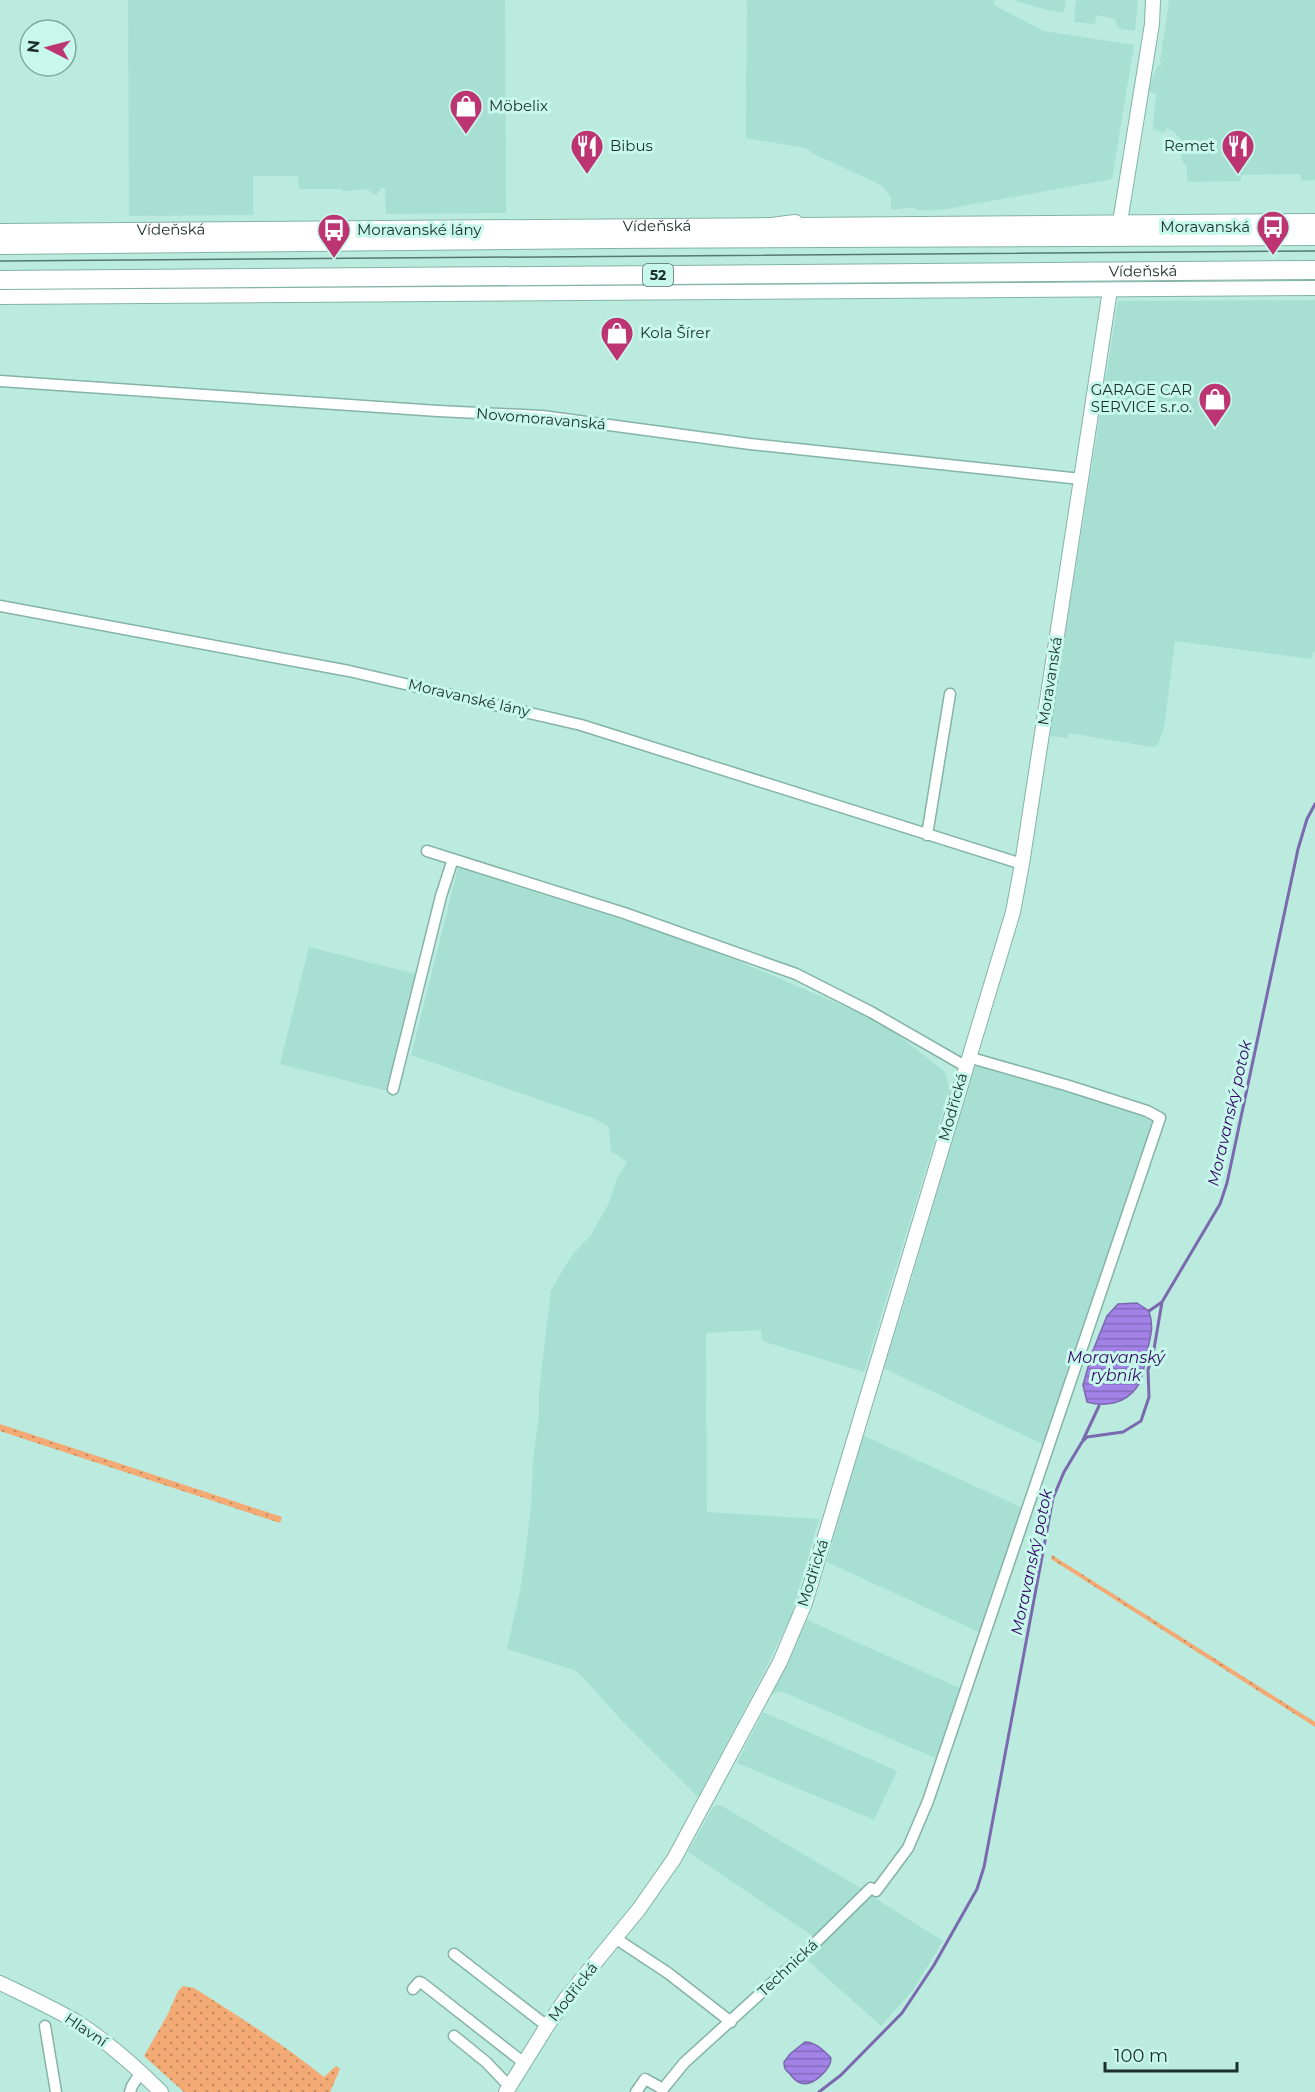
<svg xmlns="http://www.w3.org/2000/svg" width="1315" height="2092" font-family="Montserrat,sans-serif">
	<style>
		.built { fill: #a7e0d2 }
		.grass { fill: url(#grass-dots) }
		.water { fill: url(#water-rules); stroke: #7a69af; stroke-width: 1.5 }
		.lines { fill: none; stroke-linecap: round; stroke-linejoin: round }
		.stream { stroke: #7a69af; stroke-width: 3 }
		.minor-casing { stroke: #84b3a7; stroke-width: 13 }
		.tertiary-casing { stroke: #84b3a7; stroke-width: 16 }
		.trunk-casing { stroke: #84b3a7; stroke-width: 20 }
		.minor { stroke: #fff; stroke-width: 10 }
		.tertiary { stroke: #fff; stroke-width: 14 }
		.trunk { stroke: #fff; stroke-width: 18 }
		.tram { stroke: #58776f; stroke-width: 1.5 }
		.labels { text-anchor: middle; stroke-width: 6; stroke-linejoin: round; paint-order: stroke }
		.shield { fill: #c7f8eb; stroke: #4f6c65; stroke-width: 1.5 }
		.shield-label { font-size: 14px; font-weight: bold; fill: #1c302b }
		.poi-label { font-size: 15px; fill: #1c302b; stroke: #c7f8eb; text-anchor: start }
		.street-label { font-size: 15px; fill: #1c302b; stroke: #c7f8eb }
		.water-label { font-size: 16px; font-style: italic; fill: #340665; stroke: #c7f8eb }
	</style>
	<defs>
		<pattern id="grass-dots" width="8" height="8" patternUnits="userSpaceOnUse" patternTransform="scale(1.5)"><rect width="8" height="8" fill="#f3aa74"/><path d="M2 2h.1M6 6h.1" fill="none" stroke="#c48b5f" stroke-width="1.8" stroke-linecap="round"/></pattern>
		<pattern id="water-rules" width="6" height="5" patternUnits="userSpaceOnUse" patternTransform="scale(1.5)"><rect width="6" height="5" fill="#a382e8"/><path d="M0 2.5h6" fill="none" stroke="#846bbc"/></pattern>
	</defs>
	<rect width="100%" height="100%" fill="#baebde"/>
	<path class="built" d="M 128,0 L 505,0 L 506,213 L 386,214 L 385,188 L 381,188 L 376,195 L 366,189 L 347,191 L 342,191 L 342,189 L 299,189 L 298,176 L 253,176 L 253,215 L 129,216 Z
		M 747,0 L 995,0 L 994,5 L 1044,31 L 1134,45 L 1112,179 L 941,210 L 916,210 L 915,208 L 909,208 L 891,210 L 891,197 L 881,185 L 814,154 L 806,148 L 746,138 Z
		M 1013,0 L 1066,0 L 1064,13 L 1047,10 Z
		M 1076,0 L 1138,0 L 1135,31 L 1121,29 L 1117,26 L 1115,19 L 1096,15 L 1095,24 L 1074,22 Z
		M 1168,0 L 1315,0 L 1315,180 L 1301,181 L 1301,174 L 1241,175 L 1241,181 L 1187,182 L 1187,165 L 1183,164 L 1181,154 L 1186,152 L 1185,144 L 1173,131 L 1167,128 L 1164,133 L 1153,129 L 1156,94 L 1150,92 L 1147,89 L 1148,81 L 1151,82 L 1158,65 L 1161,65 L 1160,60 L 1169,2 Z
		M 1315,300 L 1315,652 L 1313,652 L 1311,659 L 1175,641 L 1164,728 L 1158,745 L 1152,747 L 1069,733 L 1068,738 L 1049,736 L 1118,301 Z
		M 458,868 L 674,936 L 727,956 L 883,1023 L 945,1072 L 950,1090 L 864,1372 L 762,1341 L 761,1330 L 706,1333 L 707,1512 L 819,1519 L 791,1617 L 758,1684 L 698,1797 L 621,1720 L 583,1677 L 574,1670 L 507,1649 L 520,1591 L 524,1564 L 531,1505 L 533,1462 L 539,1414 L 539,1392 L 551,1290 L 572,1255 L 591,1235 L 609,1203 L 617,1178 L 627,1162 L 611,1151 L 609,1127 L 595,1119 L 411,1055 Z
		M 309,947 L 424,976 L 395,1093 L 280,1064 Z
		M 976,1066 L 984,1066 L 1043,1085 L 1044,1083 L 1152,1119 L 1154,1124 L 1044,1445 L 883,1368 L 906,1298 L 972,1070 Z
		M 862,1435 L 1023,1508 L 981,1633 L 827,1562 Z
		M 807,1620 L 962,1689 L 937,1759 L 781,1691 L 771,1695 Z
		M 763,1712 L 897,1771 L 874,1820 L 737,1763 Z
		M 717,1805 L 722,1806 L 864,1890 L 814,1937 L 688,1852 L 713,1807 Z
		M 870,1895 L 943,1941 L 913,1990 L 881,2026 L 805,1958 Z"/>
	<path class="grass" d="M 0,1424 L 282,1517 L 280,1523 L 0,1431 Z
		M 1052,1555 L 1315,1722 L 1315,1727 L 1051,1559 Z
		M 183,1986 L 194,1988 C 238,2016 283,2044 324,2077 L 336,2066 L 340,2069 L 330,2092 L 184,2092 L 144,2056 L 168,2014 L 178,1991 Z"/>
	<path class="water" d="M 1137,1303 L 1149,1311 C 1154,1328 1151,1334 1147,1352 C 1145,1362 1143,1379 1137,1387 C 1125,1404 1105,1407 1087,1402 L 1083,1385 L 1092,1353 L 1107,1316 L 1118,1304 Z
		M 805,2042 C 816,2042 824,2051 831,2058 C 831,2069 813,2087 801,2083 C 796,2082 793,2078 790,2074 C 785,2070 784,2068 784,2062 L 790,2054 Z"/>
	<g class="lines">
		<path class="stream" d="M 1149,1311 L 1162,1302
			M 1083,1440 L 1099,1406
			M 819,2092 L 841,2075 L 902,2013 L 934,1965 L 977,1889 L 984,1867 L 1053,1498 L 1064,1472 L 1082,1442 L 1087,1437 L 1123,1432 L 1141,1421 L 1149,1397 L 1148,1370 L 1154,1349 L 1162,1302 L 1220,1204 L 1227,1183 L 1298,849 L 1307,819 L 1315,804"/>
		<defs>
			<path id="minor" d="M 0,381 L 438,411 L 542,416 L 750,444 L 1081,479
				M 0,606 L 349,671 L 581,725 L 1022,864
				M 927,835 L 950,694
				M 427,851 L 624,913 L 796,974 L 871,1012 L 965,1066
				M 393,1089 L 441,896 L 453,859
				M 876,1891 L 908,1848 L 928,1801 L 1160,1118 L 1147,1111 L 1069,1086 L 968,1057
				M 615,1938 L 668,1973 L 731,2022
				M 454,1954 L 547,2026
				M 413,1989 L 419,1982 L 422,1983 L 524,2063
				M 45,2026 L 56,2092
				M 454,2036 L 486,2062 L 509,2086
				M 130,2092 L 132,2086 L 141,2072
				M 636,2092 L 645,2079 L 663,2089 L 684,2063 L 807,1951 L 871,1888"/>
			<g id="tertiary">
				<path d="M 1120,222 L 1152,24 L 1153,0"/>
				<path id="s1" d="M 0,231 L 1315,221"/>
				<path d="M 0,297 L 1315,288"/>
				<path d="M 0,1983 C 25,1995 51,2007 75,2021 C 107,2041 135,2066 161,2092"/>
				<path d="M 506,2092 L 547,2026 L 567,1997 L 639,1909 L 674,1859 L 780,1662 L 805,1603 L 1013,912 L 1022,864 L 1110,290"/>
			</g>
			<g id="trunk">
				<path d="M 764,228 L 795,224"/>
				<path d="M 0,245 L 607,239 L 1315,236"/>
				<path id="s2" d="M 0,280 L 1315,270"/>
			</g>
		</defs>
		<use href="#minor" class="minor-casing"/>
		<use href="#tertiary" class="tertiary-casing"/>
		<use href="#trunk" class="trunk-casing"/>
		<use href="#minor" class="minor"/>
		<use href="#tertiary" class="tertiary"/>
		<use href="#trunk" class="trunk"/>
		<path class="tram" d="M 0,261 L 1315,251"/>
	</g>
	<defs>
		<symbol id="shop-pin" viewBox="-11 -11 22 30"><path d="M0 17L-7.5 6A9.5 9.5 0 1 1 7.5 6Z" fill="#bc3472" stroke="#c7f8eb"/><path d="M-5-2.5h2.3a2.7 3.5 0 0 1 5.4 0H5L5.5 6h-11ZM-1.5-2.5h3a1.5 2.3 0 0 0-3 0Z" fill="#fff"/></symbol>
		<symbol id="restaurant-pin" viewBox="-11 -11 22 30"><path d="M0 17L-7.5 6A9.5 9.5 0 1 1 7.5 6Z" fill="#bc3472" stroke="#c7f8eb"/><path d="M-5-6h1v4h1v-4h1v4h1v-4h1v5L-1.5 .5V6h-2V.5L-5-1ZM5-6V6H3V1.5H1.5Q1.5-4 5-6Z" fill="#fff"/></symbol>
		<symbol id="bus-pin" viewBox="-11 -11 22 30"><path d="M0 17L-7.5 6A9.5 9.5 0 1 1 7.5 6Z" fill="#bc3472" stroke="#c7f8eb"/><path d="M-5-6H5V4H4V6H2V4H-2V6H-4V4H-5ZM-3.5-4V0h7V-4ZM-3.5 1.2v1.5H-2V1.2ZM2 1.2v1.5H3.5V1.2Z" fill="#fff"/></symbol>
	</defs>
	<g fill-rule="evenodd">
		<use href="#shop-pin" x="447" y="87" width="38" height="52"/>
		<use href="#restaurant-pin" x="568" y="127" width="38" height="52"/>
		<use href="#restaurant-pin" x="1219" y="127" width="38" height="52"/>
		<use href="#bus-pin" x="1254" y="208" width="38" height="52"/>
		<use href="#bus-pin" x="315" y="211" width="38" height="52"/>
		<use href="#shop-pin" x="598" y="314" width="38" height="52"/>
		<use href="#shop-pin" x="1196" y="380" width="38" height="52"/>
	</g>
	<g class="labels">
		<rect class="shield" x="643" y="264" width="30" height="22" rx="4.5"/>
		<g class="shield-label">
			<text x="658" y="280">52</text>
		</g>
		<g class="poi-label">
			<text x="489" y="111">Möbelix</text>
			<text x="610" y="151">Bibus</text>
			<text x="1215" y="151" text-anchor="end">Remet</text>
			<text x="1250" y="232" text-anchor="end">Moravanská</text>
			<text x="357" y="235">Moravanské lány</text>
			<text x="640" y="338">Kola Šírer</text>
			<text x="1192" y="395" text-anchor="end">GARAGE CAR<tspan x="1192" dy="17">SERVICE s.r.o.</tspan></text>
		</g>
		<g class="street-label">
			<text dy="5" stroke="none"><textPath href="#s1" startOffset="657">Vídeňská</textPath></text>
			<text dy="5" stroke="none"><textPath href="#s1" startOffset="171">Vídeňská</textPath></text>
			<text dy="5" stroke="none"><textPath href="#s2" startOffset="1143">Vídeňská</textPath></text>
			<text transform="translate(541 419) rotate(5)" y="5">Novomoravanská</text>
			<text transform="translate(1050 681) rotate(-81)" y="5">Moravanská</text>
			<text transform="translate(469 698) rotate(13)" y="5">Moravanské lány</text>
			<text transform="translate(953 1107) rotate(-74)" y="5">Modřická</text>
			<text transform="translate(813 1573) rotate(-72)" y="5">Modřická</text>
			<text transform="translate(788 1968) rotate(-43)" y="5">Technická</text>
			<text transform="translate(573 1992) rotate(-52)" y="5">Modřická</text>
			<text transform="translate(86 2030) rotate(34)" y="5">Hlavní</text>
		</g>
		<g class="water-label">
			<text transform="translate(1229 1113) rotate(-77)" y="6">Moravanský potok</text>
			<text x="1116" y="1363">Moravanský<tspan x="1116" dy="18">rybník</tspan></text>
			<text transform="translate(1031 1562) rotate(-78)" y="6">Moravanský potok</text>
		</g>
	</g>
	<g transform="translate(48 48) rotate(276)"><circle r="28" fill="#c7f8eb" stroke="#83a89e" stroke-width="1.5"/>
	<path d="M0-4.5L10 22L0 15L-10 22Z" fill="#bc3472"/>
	<text y="-9" font-size="16" font-weight="bold" text-anchor="middle" fill="#1c302b">N</text>
	</g>
	<path d="M1105 2062v9h132v-9" fill="none" stroke="#1c302b" stroke-width="3"/>
	<text x="1114" y="2062" font-size="18" fill="#1c302b" stroke="#c7f8eb" stroke-width="4.5" paint-order="stroke">100 m</text>
</svg>
